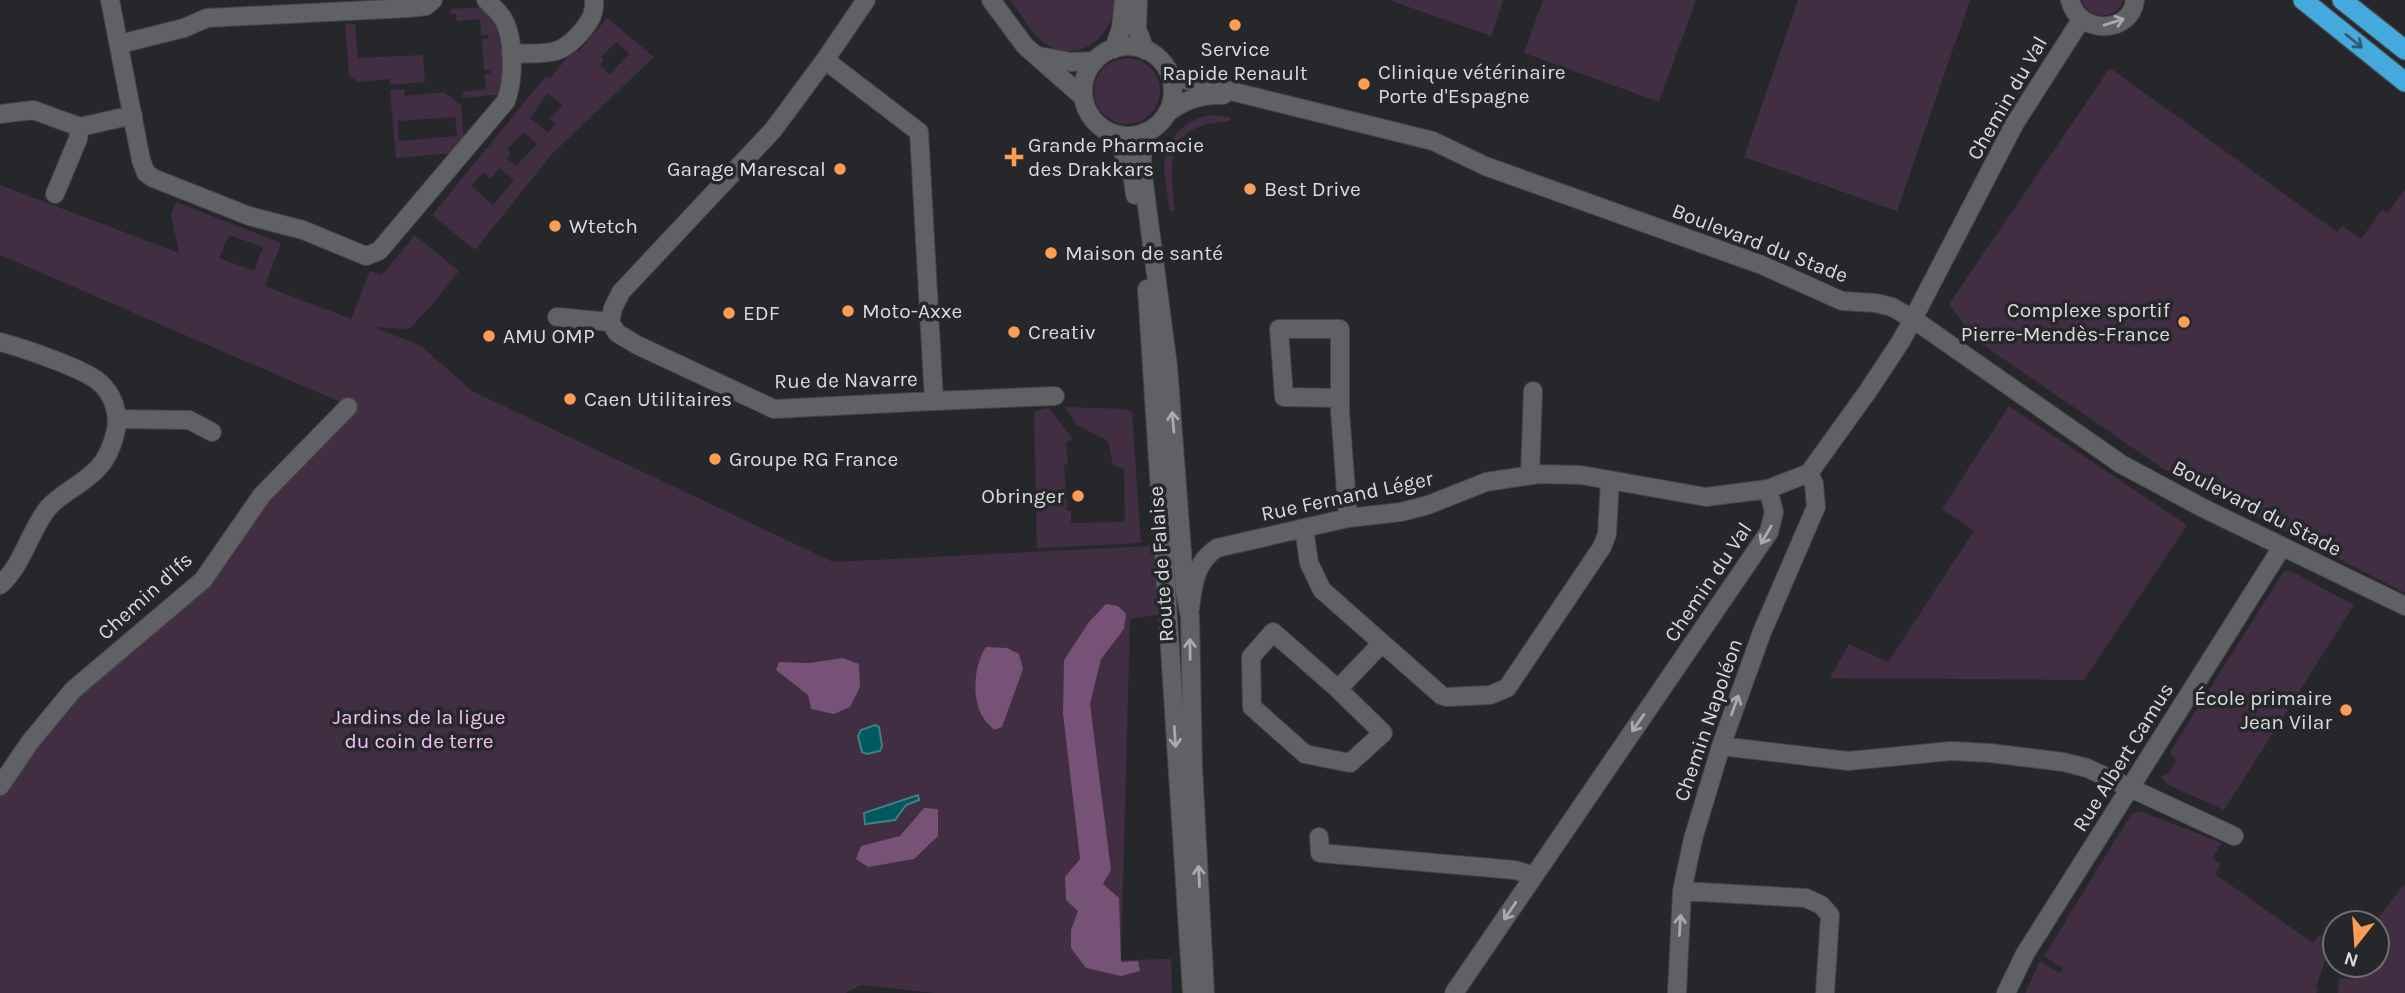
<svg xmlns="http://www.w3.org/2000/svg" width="2405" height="993" font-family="Karla,sans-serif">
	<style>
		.green { fill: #412e42; fill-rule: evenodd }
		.forest { fill: #755276 }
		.water { fill: #01585f; stroke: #427f85; stroke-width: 2 }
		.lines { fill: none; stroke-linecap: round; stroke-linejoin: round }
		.minor-casing { stroke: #444548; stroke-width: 20 }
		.tertiary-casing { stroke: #444548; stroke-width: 20 }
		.secondary-casing { stroke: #444548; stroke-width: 20 }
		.trunk-casing { stroke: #444548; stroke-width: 22 }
		.minor { stroke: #606165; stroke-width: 18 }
		.tertiary { stroke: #606165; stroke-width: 18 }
		.secondary { stroke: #606165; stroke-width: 18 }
		.trunk { stroke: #44aade; stroke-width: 19 }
		.oneway { stroke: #a9aaad }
		.oneway2 { stroke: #325b73 }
		.poi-dot { fill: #fc9d53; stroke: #26272b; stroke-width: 2.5 }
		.labels { text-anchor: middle; stroke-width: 7; stroke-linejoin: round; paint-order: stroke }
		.poi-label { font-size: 21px; fill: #d9dbdd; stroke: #26272b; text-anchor: start }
		.street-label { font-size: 21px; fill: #d9dbdd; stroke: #26272b }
		.park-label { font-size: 21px; fill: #f7bef9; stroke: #26272b }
	</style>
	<rect width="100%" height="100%" fill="#26272b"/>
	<path class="green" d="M 1010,0 L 1114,0 C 1115,37 1077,66 1044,43 C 1031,33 1020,13 1010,0 Z
		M 1389,0 L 1503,0 L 1491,36 Z
		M 1543,0 L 1696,0 L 1659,102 L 1524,53 Z
		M 1798,0 L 1970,0 L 1897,211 L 1744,157 Z
		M 2081,0 L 2124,0 C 2115,20 2090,21 2081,0 Z
		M 484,7 L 500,24 L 505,90 L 501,94 L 463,98 L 463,92 L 486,89 L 485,74 L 491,73 L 491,69 L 484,70 L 482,39 L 488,38 L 488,35 L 481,35 L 480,19 L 457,21 L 456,14 L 451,14 L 451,9 Z
		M 607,18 L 654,57 L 551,155 L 475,250 L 432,215 L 546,76 L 550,79 L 569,55 L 580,50 ZM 616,42 L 629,54 L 610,74 L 600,66 L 604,60 L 601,57 ZM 548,93 L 562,105 L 550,119 L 555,124 L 548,133 L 530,118 ZM 524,132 L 537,144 L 516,166 L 507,158 L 511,152 L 507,149 ZM 499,168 L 514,180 L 493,205 L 471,186 L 483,173 L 491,179 Z
		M 345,24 L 355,24 L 358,58 L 423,55 L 425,82 L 390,85 L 389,79 L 357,82 L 349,75 Z
		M1094 91a33 33 0 1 1 66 0a33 33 0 1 1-66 0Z
		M 2110,68 L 2337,232 L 2342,226 L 2361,239 L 2382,210 L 2388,213 L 2405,189 L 2405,593 L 2162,468 L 1976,340 L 1949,304 Z
		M 404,89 L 405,96 L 444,92 L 461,105 L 464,140 L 452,153 L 396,158 L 390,90 ZM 455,117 L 457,136 L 399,141 L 398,121 Z
		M 1216,115 L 1230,117 L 1231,120 C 1222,123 1213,122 1204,125 C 1162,137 1173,178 1174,211 L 1170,211 C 1166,180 1155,152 1181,129 C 1192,119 1201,116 1216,115 Z
		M 0,185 L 179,253 L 171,214 L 176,202 L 281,243 L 265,286 L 351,319 L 370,271 L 382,275 L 415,235 L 459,271 L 432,305 L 409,329 L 374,327 L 421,346 L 472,391 L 833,562 L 1169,545 L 1175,612 L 1130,619 L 1121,960 L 1171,959 L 1172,993 L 936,993 L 860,985 L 846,993 L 0,993 L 0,781 L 28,739 L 196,586 L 347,405 L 0,255 ZM 229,235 L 263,247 L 254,271 L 219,258 Z
		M 2009,406 L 2187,525 L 2084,680 L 1830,678 L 1849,644 L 1888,662 L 1974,531 L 1942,509 Z
		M 1065,407 L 1125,409 L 1132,412 L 1141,543 L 1037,548 L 1034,411 L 1049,408 L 1073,439 L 1066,442 L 1068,464 L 1064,465 L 1067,511 L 1071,511 L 1071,523 L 1122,522 L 1125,519 L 1124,469 L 1113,465 L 1108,441 L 1077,425 Z
		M 2284,571 L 2291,571 L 2354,605 L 2224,810 L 2167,784 L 2161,777 L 2170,771 L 2176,761 L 2170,752 L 2204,698 L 2213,703 L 2218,697 L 2209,690 Z
		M 2140,811 L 2222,843 L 2212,857 L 2221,864 L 2215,874 L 2313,943 L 2320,934 L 2331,942 L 2316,988 L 2319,991 L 2316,993 L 2025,993 L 2040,961 L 2059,973 L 2063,969 L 2044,956 L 2130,816 L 2134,812 Z
		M 2405,884 L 2405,993 L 2338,993 L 2339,978 L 2353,979 L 2355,965 L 2377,965 L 2377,923 L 2374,923 Z"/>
	<path class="forest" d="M 1106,604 L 1118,606 L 1126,614 L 1124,629 L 1101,659 L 1090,704 L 1111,870 L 1103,884 L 1119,898 L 1121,962 L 1138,961 L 1140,971 L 1121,976 L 1086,968 L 1071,948 L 1071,930 L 1078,911 L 1066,900 L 1065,877 L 1080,859 L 1063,713 L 1064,660 L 1089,622 Z
		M 986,647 L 1007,648 L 1019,654 L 1023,669 L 1002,727 L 994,730 C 991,726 985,722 983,717 C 971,699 974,664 986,647 Z
		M 843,658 L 859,664 L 860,687 L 850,707 L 834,714 L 811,709 L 808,695 L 776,670 L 779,662 L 809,663 Z
		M 924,808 L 938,809 L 938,836 L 914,859 L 868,867 L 856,859 L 861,846 L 900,836 Z"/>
	<path class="water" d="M 875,725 L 879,727 L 882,746 L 880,751 L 867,754 L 862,752 L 858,736 L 861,730 Z
		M 918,795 L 919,800 L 906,805 L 895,820 L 865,824 L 864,813 Z"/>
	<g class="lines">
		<defs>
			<path id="minor" d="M 110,0 L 141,160 L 146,173 L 153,178 L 249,216 L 303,230 L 366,256 L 379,251 L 506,101 C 514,80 515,37 502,17 C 498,11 491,5 486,0
				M 991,0 L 1025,46 L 1083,97
				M 120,44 L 184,28 L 207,18 L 409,8 L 426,6 L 433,0
				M 511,54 C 545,52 559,59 582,31 C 591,20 595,13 594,0
				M 1039,56 L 1071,62 L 1095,61
				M 825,60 L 919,132 L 934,401 L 774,409 L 637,345 L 617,333 L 610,322 L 613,308 L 621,292 L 773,130 L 825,60 L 866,0
				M 0,114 L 33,110 L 80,127 L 133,115
				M 55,194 L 78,139 L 80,127
				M 557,317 L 610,322
				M 0,342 C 22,348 83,368 99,382 C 113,394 119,412 116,430 C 113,443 108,458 98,468 C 84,484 62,492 48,508 C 29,532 23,565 0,585
				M 1340,398 L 1284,397 L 1279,329 L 1340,329 L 1340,411 L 1348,518
				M 934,401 L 1055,396
				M 118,419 L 189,420 L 212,432
				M 1530,475 L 1533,391
				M 1304,528 L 1309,563 L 1322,590 L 1441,695 L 1447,697 L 1490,695 L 1507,688 L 1602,547 L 1607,534 L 1610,480
				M 1190,609 C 1193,585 1195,562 1217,548 L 1348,518 L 1401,512 L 1428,505 L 1486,482 L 1539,474 L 1581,475 L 1706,497 L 1768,489
				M 1338,689 L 1383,733 L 1350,763 L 1305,754 L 1252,707 L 1251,657 L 1273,632 L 1338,689 L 1382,643
				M 1721,746 L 1848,761 L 1951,751 L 1990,753 L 2063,762 L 2087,768 L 2234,836
				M 0,786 L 30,742 L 73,690 L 203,580 L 262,495 L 348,407
				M 1319,837 L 1320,853 L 1515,870 L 1534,876
				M 1682,891 L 1806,898 L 1821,905 L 1830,915 L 1825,993
				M 1454,993 L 1769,532 L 1774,512 L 1768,489 L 1809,473 L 1868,391 L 1901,341 L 1913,319
				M 1677,993 L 1682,891 L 1693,839 L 1721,746 L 1762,632 L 1816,507 L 1814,484 L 1809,473
				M 2006,993 L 2025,954 L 2282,547"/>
			<path id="tertiary" d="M 2070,0 C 2078,35 2131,35 2135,0
				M 1170,76 L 1433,141 L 1485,166 L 1762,265 L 1842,301 L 1876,303 L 1892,307 L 1913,319 L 2121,464 L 2203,508 L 2405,606
				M 1167,113 C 1185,100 1200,94 1223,95
				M 1913,319 L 2015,123 L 2081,20"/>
			<path id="secondary" d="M 1138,0 L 1137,29 L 1145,50
				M1083 91a45 45 0 1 1 90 0a45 45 0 1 1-90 0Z
				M 1114,49 L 1121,28 L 1124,0
				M 1145,132 L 1142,159 L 1143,176 L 1168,366 L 1185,592 L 1190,617 L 1193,767 L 1205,993
				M 1117,135 L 1133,180 L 1135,195
				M 1147,289 L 1192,993"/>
			<path id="trunk" d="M 2303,0 L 2405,82
				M 2342,0 L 2405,50"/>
		</defs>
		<use href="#minor" class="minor-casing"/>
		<use href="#tertiary" class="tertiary-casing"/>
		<use href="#secondary" class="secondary-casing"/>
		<use href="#trunk" class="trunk-casing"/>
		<use href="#minor" class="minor"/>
		<use href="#tertiary" class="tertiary"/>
		<use href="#secondary" class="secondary"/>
		<use href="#trunk" class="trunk"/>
	</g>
	<defs><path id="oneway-shaft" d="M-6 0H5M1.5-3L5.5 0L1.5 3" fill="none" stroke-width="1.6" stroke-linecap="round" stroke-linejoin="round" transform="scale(1.75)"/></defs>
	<g class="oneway">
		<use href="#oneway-shaft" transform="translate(2114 22) rotate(-17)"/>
		<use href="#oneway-shaft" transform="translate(1173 422) rotate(-95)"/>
		<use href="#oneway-shaft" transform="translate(1766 535) rotate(120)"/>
		<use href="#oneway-shaft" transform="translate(1190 649) rotate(-91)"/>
		<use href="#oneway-shaft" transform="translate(1735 705) rotate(-70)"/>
		<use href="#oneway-shaft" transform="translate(1638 723) rotate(125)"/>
		<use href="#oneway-shaft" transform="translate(1175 737) rotate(86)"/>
		<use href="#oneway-shaft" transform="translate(1199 876) rotate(-93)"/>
		<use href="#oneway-shaft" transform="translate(1510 911) rotate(124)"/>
		<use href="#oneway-shaft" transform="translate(1680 925) rotate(-87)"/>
	</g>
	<use class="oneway2" href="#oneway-shaft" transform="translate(2354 41) rotate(39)"/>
	<g class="poi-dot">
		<circle cx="1235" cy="25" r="7"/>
		<circle cx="1364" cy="84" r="7"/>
		<path d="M1010.5 146.5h7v7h7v7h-7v7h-7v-7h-7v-7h7z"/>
		<circle cx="840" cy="169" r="7"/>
		<circle cx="1250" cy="189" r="7"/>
		<circle cx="555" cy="226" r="7"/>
		<circle cx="1051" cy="253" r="7"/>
		<circle cx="848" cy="311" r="7"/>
		<circle cx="729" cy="313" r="7"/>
		<circle cx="2184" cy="322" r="7"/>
		<circle cx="1014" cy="332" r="7"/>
		<circle cx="489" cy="336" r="7"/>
		<circle cx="570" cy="399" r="7"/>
		<circle cx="715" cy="459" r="7"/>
		<circle cx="1078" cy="496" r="7"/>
		<circle cx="2346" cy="710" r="7"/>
	</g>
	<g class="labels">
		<g class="poi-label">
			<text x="1235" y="56" text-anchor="middle">Service<tspan x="1235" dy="24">Rapide Renault</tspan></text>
			<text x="1378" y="79">Clinique vétérinaire<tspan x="1378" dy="24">Porte d'Espagne</tspan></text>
			<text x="1028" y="152">Grande Pharmacie<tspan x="1028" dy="24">des Drakkars</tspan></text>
			<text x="826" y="176" text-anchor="end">Garage Marescal</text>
			<text x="1264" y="196">Best Drive</text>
			<text x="569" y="233">Wtetch</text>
			<text x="1065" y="260">Maison de santé</text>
			<text x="2170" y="317" text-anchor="end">Complexe sportif<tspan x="2170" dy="24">Pierre-Mendès-France</tspan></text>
			<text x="862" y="318">Moto-Axxe</text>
			<text x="743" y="320">EDF</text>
			<text x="1028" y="339">Creativ</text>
			<text x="503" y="343">AMU OMP</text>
			<text x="584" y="406">Caen Utilitaires</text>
			<text x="729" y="466">Groupe RG France</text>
			<text x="1064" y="503" text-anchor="end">Obringer</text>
			<text x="2332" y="705" text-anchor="end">École primaire<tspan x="2332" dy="24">Jean Vilar</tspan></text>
		</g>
		<g class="street-label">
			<text transform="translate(2007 98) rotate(-60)" y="7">Chemin du Val</text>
			<text transform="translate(1760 243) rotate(21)" y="7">Boulevard du Stade</text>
			<text transform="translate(846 380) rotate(-1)" y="7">Rue de Navarre</text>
			<text transform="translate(1347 496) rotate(-12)" y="7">Rue Fernand Léger</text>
			<text transform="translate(2257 508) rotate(27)" y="7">Boulevard du Stade</text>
			<text transform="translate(1161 564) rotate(-94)" y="7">Route de Falaise</text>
			<text transform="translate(1708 582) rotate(-56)" y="7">Chemin du Val</text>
			<text transform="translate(145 596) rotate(-42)" y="7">Chemin d'Ifs</text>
			<text transform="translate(1708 720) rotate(-71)" y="7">Chemin Napoléon</text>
			<text transform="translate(2123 757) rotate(-58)" y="7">Rue Albert Camus</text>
		</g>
		<g class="park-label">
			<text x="419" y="724">Jardins de la ligue<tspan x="419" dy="24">du coin de terre</tspan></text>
		</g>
	</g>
	<g transform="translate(2356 944) rotate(197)"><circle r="33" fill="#26272b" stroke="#6e6f72" stroke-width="2"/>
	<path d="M0-5L12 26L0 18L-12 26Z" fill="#fc9d53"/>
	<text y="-10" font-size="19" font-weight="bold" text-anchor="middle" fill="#d9dbdd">N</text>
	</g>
</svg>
